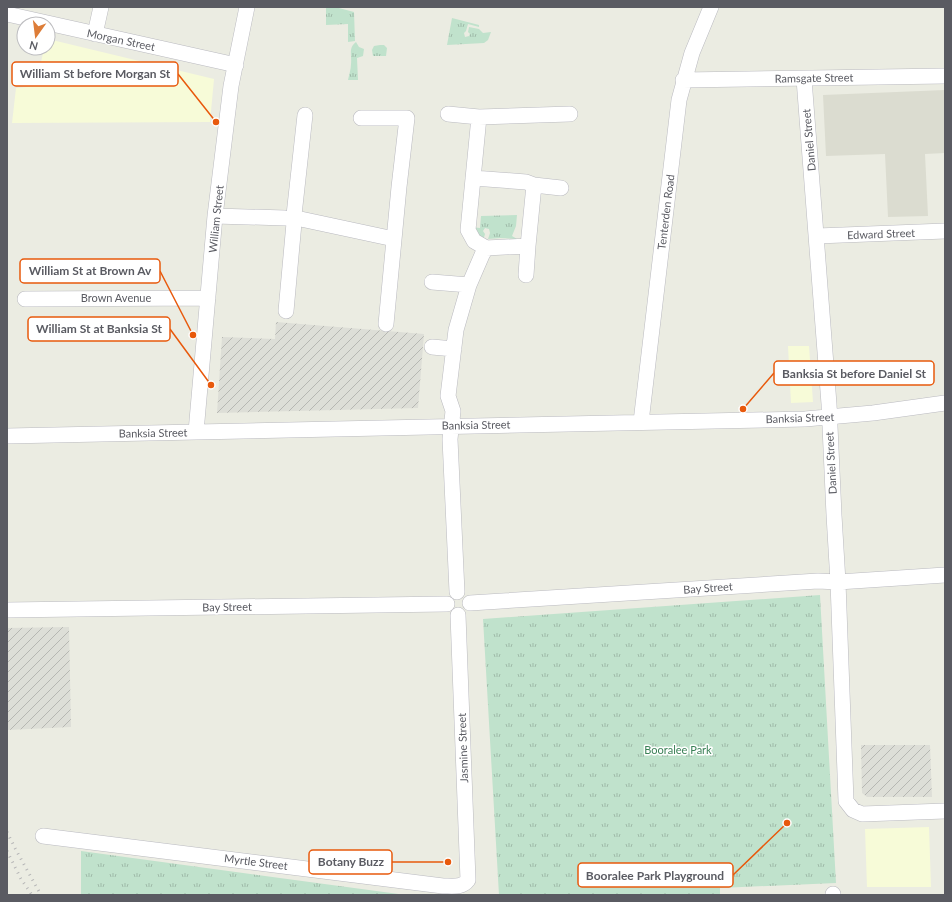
<svg xmlns="http://www.w3.org/2000/svg" width="952" height="902" font-family="Lato,sans-serif">
	<style>
		.commercial { fill: #f7fbd8 }
		.industrial { fill: url(#industrial-furrows) }
		.education { fill: #dbdcd0 }
		.grass { fill: url(#grass-tufts) }
		.lines { fill: none; stroke-linecap: round; stroke-linejoin: round }
		.minor-casing { stroke: #babac0; stroke-width: 16 }
		.minor { stroke: #fff; stroke-width: 15 }
		.rail { stroke: #b5b5b6; stroke-width: 3; stroke-dasharray: 1 5; stroke-linecap: butt }
		.labels { text-anchor: middle; stroke-width: 3; stroke-linejoin: round; paint-order: stroke }
		.street-label { font-size: 11px; fill: #5a5b62; stroke: #fff }
		.park-label { font-size: 11px; fill: #3a8156; stroke: #fff }
		.leader { fill: none; stroke: #e8590c; stroke-width: 1.5 }
		.callout-dot { fill: #e8590c; stroke: #fff; stroke-width: 1.5 }
		.callout { fill: #fff; stroke: #e8590c; stroke-width: 1.5 }
		.callout-label { font-size: 12px; text-anchor: middle; font-weight: bold; fill: #5a5b62 }
	</style>
	<defs>
		<pattern id="industrial-furrows" width="10" height="10" patternUnits="userSpaceOnUse"><rect width="10" height="10" fill="#ddded7"/><path d="M-1 1l2-2M0 10L10 0M9 11l2-2" fill="none" stroke="#b6b7b2"/></pattern>
		<pattern id="grass-tufts" width="24" height="20" patternUnits="userSpaceOnUse"><rect width="24" height="20" fill="#c0e2cc"/><path d="M3 7l-1-3M5 7V3M7 7l1-3M15 17l-1-3M17 17v-4M19 17l1-3" fill="none" stroke="#9fbaa9"/></pattern>
	</defs>
	<rect width="100%" height="100%" fill="#ebece2"/>
	<path class="commercial" d="M 48,39 L 214,79 L 210,122 L 12,123 L 16,88 L 36,86 L 44,48 L 48,48 Z
		M 788,346 L 809,346 L 813,402 L 791,403 Z
		M 929,827 L 931,887 L 867,887 L 865,829 Z"/>
	<path class="industrial" d="M 276,322 L 424,334 L 418,408 L 217,413 L 222,337 L 275,339 Z
		M 69,627 L 71,727 L 7,730 L 7,628 Z
		M 861,745 L 930,745 L 932,797 L 867,797 L 862,793 Z"/>
	<path class="education" d="M 945,90 L 945,153 L 925,154 L 928,216 L 888,217 L 885,154 L 826,156 L 823,95 Z"/>
	<path class="grass" d="M 326,7 L 335,7 L 354,12 L 355,41 L 348,42 L 348,24 L 326,25 Z
		M 452,18 L 479,25 L 479,27 L 468,24 L 466,31 L 464,33 L 465,37 L 469,36 L 470,34 L 468,32 L 469,27 L 479,29 L 483,33 L 491,32 L 488,40 L 484,43 L 447,45 Z
		M 356,42 L 359,47 L 364,49 L 363,56 L 357,58 L 358,80 L 348,80 C 349,75 351,69 351,64 C 352,55 348,48 356,42 Z
		M 380,45 L 384,45 L 387,48 L 386,56 L 373,56 L 372,50 L 374,46 Z
		M 517,215 L 516,226 L 512,236 L 517,239 L 500,238 L 488,239 L 490,233 L 489,229 L 485,228 L 483,231 L 485,234 L 483,241 L 471,227 L 480,228 L 481,216 Z
		M 820,595 L 836,883 L 720,888 L 720,895 L 499,895 L 483,619 Z
		M 81,851 L 406,895 L 81,895 Z"/>
	<g class="lines">
		<defs>
			<path id="minor" d="M 7,14 L 236,65
				M 95,34 L 101,7
				M 804,79 L 829,404 L 834,515 L 838,582 L 846,801 L 853,810 L 862,814 L 945,811
				M 683,80 L 945,76
				M 448,114 L 479,117 L 570,114
				M 479,117 L 468,230 L 474,241 L 486,248 L 528,246 L 534,185
				M 361,118 L 407,118 L 399,187 L 386,324
				M 473,178 L 526,182 L 534,185 L 561,188
				M 294,215 L 305,115
				M 215,216 L 285,218
				M 296,218 L 394,239
				M 817,236 L 945,231
				M 526,275 L 528,246
				M 432,282 L 469,285
				M 25,299 L 208,298
				M 286,311 L 294,223
				M 432,347 L 454,349
				M 641,422 L 679,100 L 692,53 L 711,7
				M 196,432 L 215,216 L 231,86 L 247,7
				M 7,436 L 805,419 L 873,413 L 945,403
				M 457,592 L 450,439 L 453,411 L 448,396 L 456,330 L 469,285 L 482,255 L 486,248
				M 470,603 L 818,581 L 838,582 L 945,575
				M 7,610 L 447,604
				M 43,836 L 443,886 C 453,886 462,888 468,880 L 458,615
				M 833,894 L 833,895"/>
		</defs>
		<use href="#minor" class="minor-casing"/>
		<use href="#minor" class="minor"/>
		<path class="rail" d="M 7,832 L 16,850 L 41,895
			M 7,851 L 21,879 L 32,895"/>
	</g>
	<g class="labels">
		<g class="street-label">
			<text transform="translate(121 40) rotate(12)" y="4">Morgan Street</text>
			<text transform="translate(814 78) rotate(-1)" y="4">Ramsgate Street</text>
			<text transform="translate(809 140) rotate(-95)" y="4">Daniel Street</text>
			<text transform="translate(666 212) rotate(-83)" y="4">Tenterden Road</text>
			<text transform="translate(216 219) rotate(-84)" y="4">William Street</text>
			<text transform="translate(881 234) rotate(-2)" y="4">Edward Street</text>
			<text x="116" y="302">Brown Avenue</text>
			<text transform="translate(800 418) rotate(-2)" y="4">Banksia Street</text>
			<text transform="translate(476 425) rotate(-1)" y="4">Banksia Street</text>
			<text transform="translate(153 433) rotate(-1)" y="4">Banksia Street</text>
			<text transform="translate(831 463) rotate(-93)" y="4">Daniel Street</text>
			<text transform="translate(708 588) rotate(-4)" y="4">Bay Street</text>
			<text transform="translate(227 607) rotate(-1)" y="4">Bay Street</text>
			<text transform="translate(463 748) rotate(-92)" y="4">Jasmine Street</text>
			<text transform="translate(256 862) rotate(7)" y="4">Myrtle Street</text>
		</g>
		<g class="park-label">
			<text x="678" y="754">Booralee Park</text>
		</g>
	</g>
	<path class="leader" d="M216 122L178 74M193 335L160 271M211 385L170 329M743 409L774 373M448 862L392 862M787 823L733 875"/>
	<g class="callout-dot">
		<circle cx="216" cy="122" r="4"/>
		<circle cx="193" cy="335" r="4"/>
		<circle cx="211" cy="385" r="4"/>
		<circle cx="743" cy="409" r="4"/>
		<circle cx="448" cy="862" r="4"/>
		<circle cx="787" cy="823" r="4"/>
	</g>
	<g class="callout">
		<rect x="12" y="62" width="166" height="24" rx="4"/>
		<rect x="20" y="259" width="140" height="24" rx="4"/>
		<rect x="28" y="317" width="142" height="24" rx="4"/>
		<rect x="774" y="361" width="160" height="24" rx="4"/>
		<rect x="309" y="850" width="83" height="24" rx="4"/>
		<rect x="578" y="863" width="155" height="24" rx="4"/>
	</g>
	<g class="callout-label">
		<text x="95" y="78">William St before Morgan St</text>
		<text x="90" y="275">William St at Brown Av</text>
		<text x="99" y="333">William St at Banksia St</text>
		<text x="854" y="378">Banksia St before Daniel St</text>
		<text x="351" y="866">Botany Buzz</text>
		<text x="655" y="880">Booralee Park Playground</text>
	</g>
	<rect width="952" height="902" fill="none" stroke="#5a5b62" stroke-width="16"/>
	<g transform="translate(36 36) rotate(194)"><circle r="19" fill="#ffffff" stroke="#bdbdc0"/>
	<path d="M0-3L7 15L0 10L-7 15Z" fill="#dd7d38"/>
	<text y="-6" font-size="11" font-weight="bold" text-anchor="middle" fill="#5a5b62">N</text>
	</g>
</svg>
